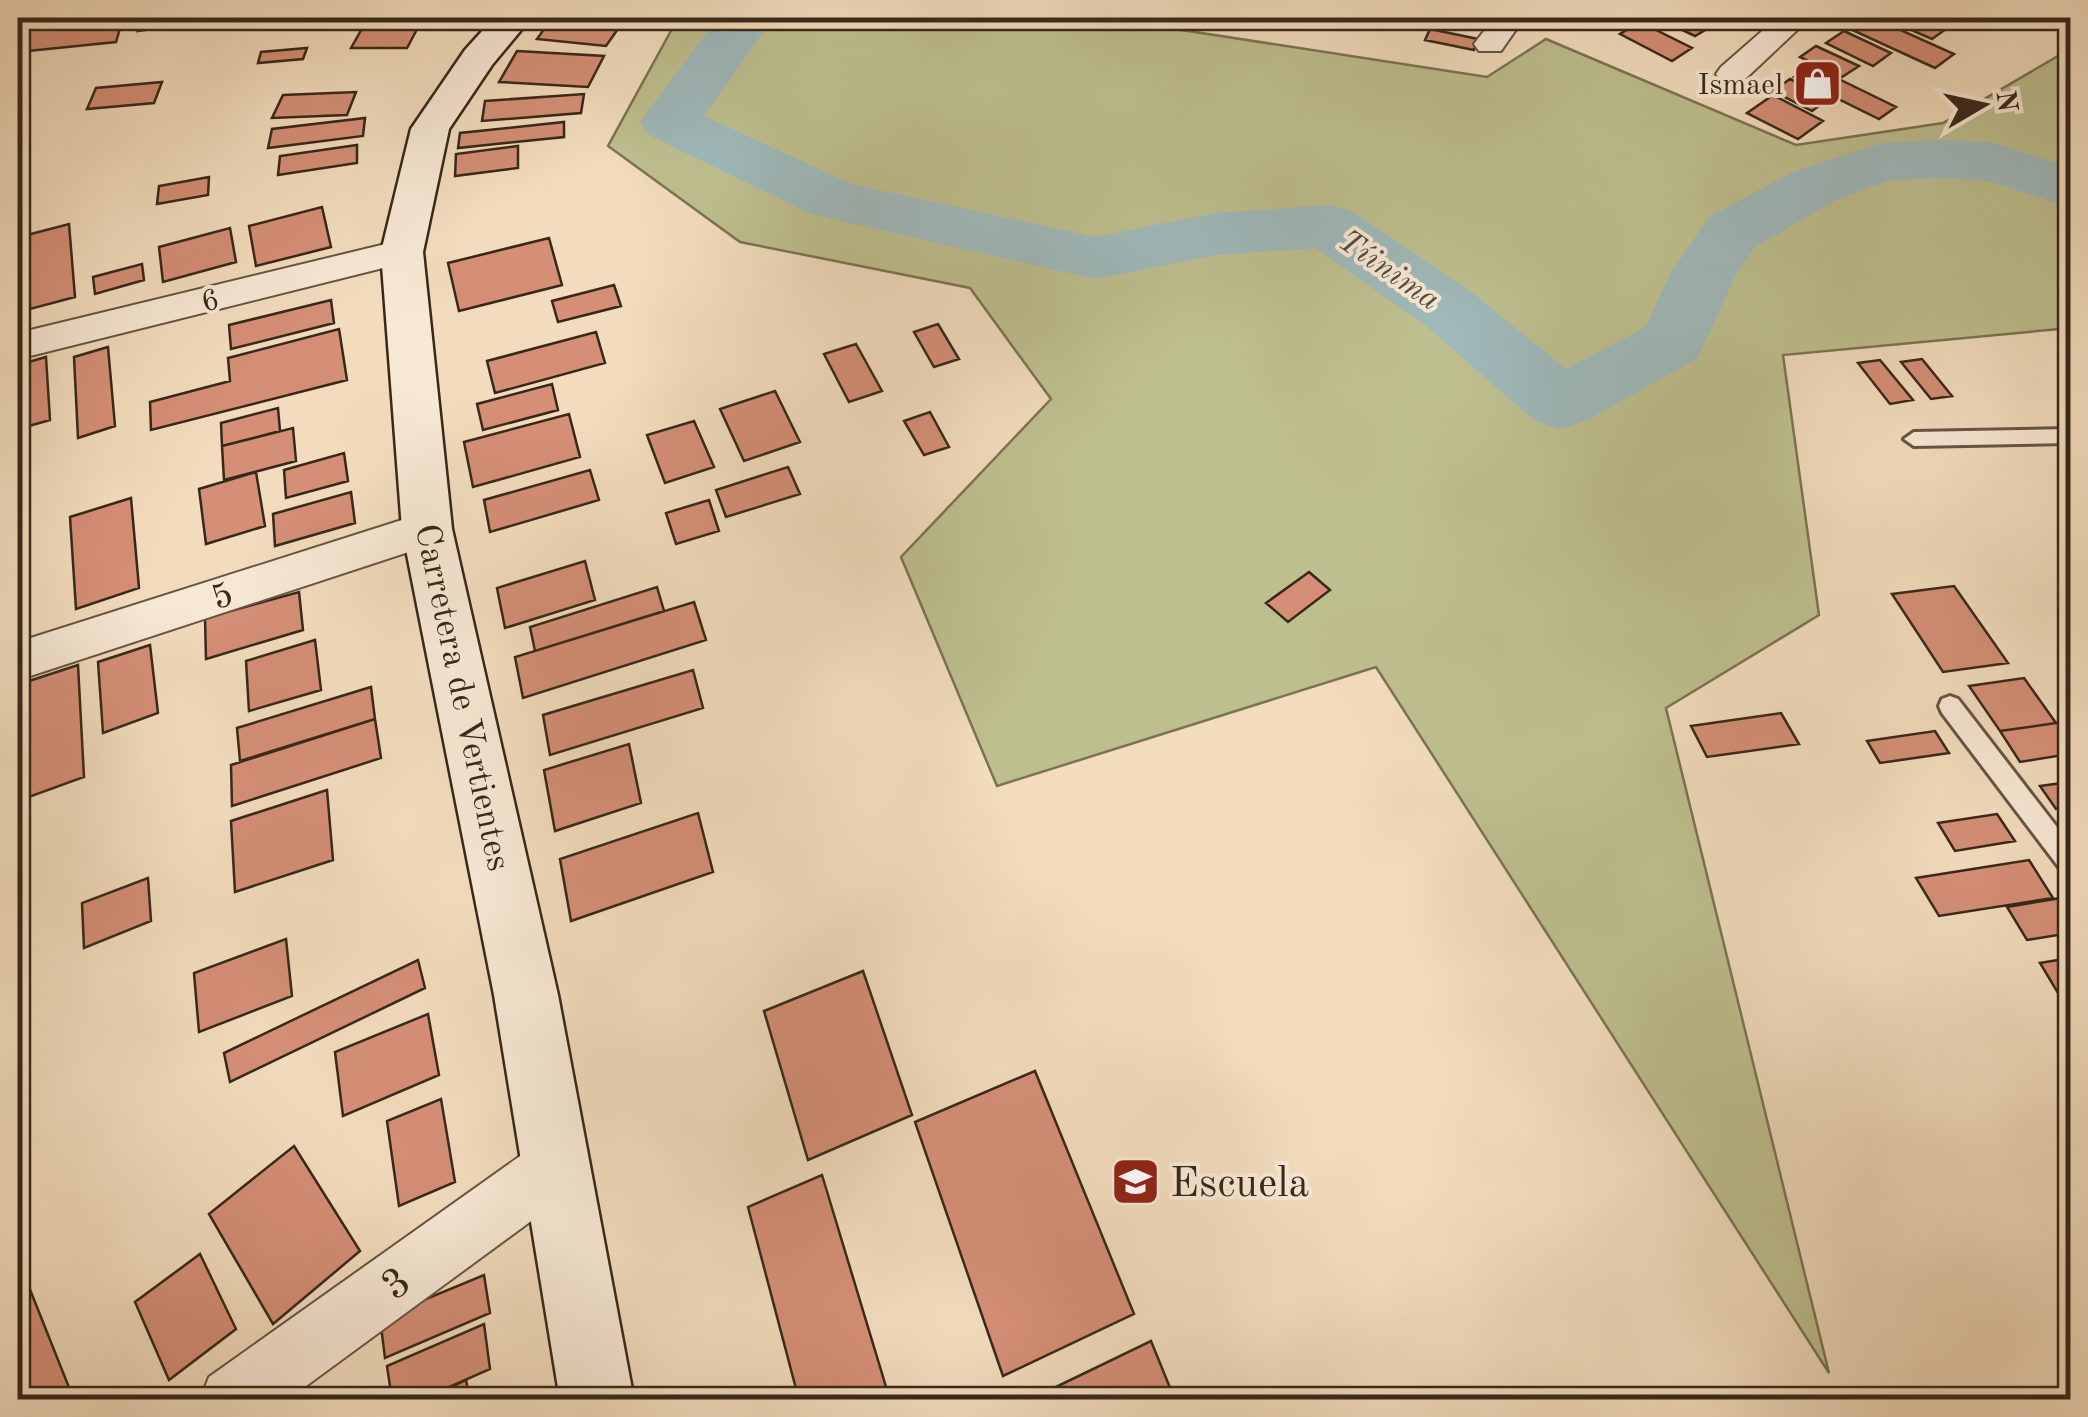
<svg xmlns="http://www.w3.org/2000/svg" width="2088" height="1417" font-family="'Old Standard TT',serif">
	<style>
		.green { fill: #bebf8f; stroke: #7a7454; stroke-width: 2.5 }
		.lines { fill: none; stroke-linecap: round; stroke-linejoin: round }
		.river { fill: #9fb9bb; fill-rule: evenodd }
		.building { fill: #d58f77; stroke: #37281a; stroke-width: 2.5 }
		.lane-casing { stroke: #665543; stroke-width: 6 }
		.street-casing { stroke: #665543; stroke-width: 4 }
		.secondary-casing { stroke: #37281a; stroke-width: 5 }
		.lane { fill: #f7e8d4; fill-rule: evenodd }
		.street { fill: #f7e8d4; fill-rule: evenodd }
		.secondary { fill: #f7e8d4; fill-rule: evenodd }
		.labels { text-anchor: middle; stroke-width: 8; stroke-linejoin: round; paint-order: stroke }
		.far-poi-label { font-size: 30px; fill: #37281a; stroke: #f7e8d4; text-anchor: end }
		.far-street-label { font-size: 30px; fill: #37281a; stroke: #f7e8d4 }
		.far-water-label { font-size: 32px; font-style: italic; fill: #514c42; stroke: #f7e8d4 }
		.street-label { font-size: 35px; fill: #37281a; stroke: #f7e8d4 }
		.near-poi-label { font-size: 42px; fill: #37281a; stroke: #f7e8d4; text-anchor: start }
		.near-street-label { font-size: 42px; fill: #37281a; stroke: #f7e8d4 }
	</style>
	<rect width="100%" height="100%" fill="#f2dcbd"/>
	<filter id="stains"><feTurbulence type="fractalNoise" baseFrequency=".002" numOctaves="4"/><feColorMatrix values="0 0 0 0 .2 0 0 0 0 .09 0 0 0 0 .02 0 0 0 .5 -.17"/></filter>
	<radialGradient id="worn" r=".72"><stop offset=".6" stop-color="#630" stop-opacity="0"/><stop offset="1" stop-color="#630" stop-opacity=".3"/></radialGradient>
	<path class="green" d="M 678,18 L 1104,18 L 1487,77 L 1546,39 L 1796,145 L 1943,123 L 2070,49 L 2070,328 L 1783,355 L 1819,615 L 1666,708 L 1829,1373 L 1376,667 L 997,786 L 901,557 L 1051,399 L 970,288 L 740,242 L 608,146 Z"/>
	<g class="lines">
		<path class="river" d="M 718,18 L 773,18 L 704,116 L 851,184 L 1095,237 L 1215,213 L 1329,205 L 1352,211 L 1474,294 L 1566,369 L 1646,327 L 1670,274 L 1709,217 L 1793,172 L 1882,143 L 1943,140 L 1990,142 L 2070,167 L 2070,207 L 1984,180 L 1943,178 L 1890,180 L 1837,200 L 1755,247 L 1735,277 L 1697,359 L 1585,421 L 1560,429 L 1535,421 L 1426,326 L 1316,248 L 1215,255 L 1095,279 L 811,214 L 649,135 L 640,122 Z"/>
	</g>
	<path class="building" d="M 34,18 L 123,18 L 116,42 L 18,52 Z
		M 143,18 L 235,18 L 138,31 Z
		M 368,18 L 423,18 L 407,48 L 351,48 Z
		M 552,18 L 610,25 L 620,26 L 606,46 L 537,39 Z
		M 552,18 L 615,18 L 610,25 Z
		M 1194,18 L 1237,18 L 1235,27 L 1193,21 Z
		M 1657,18 L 1706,18 L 1717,23 L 1695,36 Z
		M 1863,18 L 1874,18 L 1954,54 L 1935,68 L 1848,28 Z
		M 1884,18 L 1931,18 L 1950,26 L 1932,39 Z
		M 1640,22 L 1692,48 L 1672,61 L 1620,34 Z
		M 1430,29 L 1478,39 L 1474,50 L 1425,40 Z
		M 1844,31 L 1891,53 L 1873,66 L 1826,43 Z
		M 1816,46 L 1859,66 L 1842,77 L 1800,57 Z
		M 307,48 L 303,59 L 258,63 L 261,52 Z
		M 517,51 L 604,56 L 588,87 L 499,82 Z
		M 1810,65 L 1896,107 L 1879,119 L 1794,77 Z
		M 1790,79 L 1830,98 L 1812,111 L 1773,91 Z
		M 162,82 L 154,103 L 87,109 L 96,88 Z
		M 356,92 L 347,115 L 272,118 L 283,95 Z
		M 584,94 L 581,113 L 482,121 L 485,101 Z
		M 1773,95 L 1823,121 L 1798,139 L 1747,113 Z
		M 365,118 L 363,136 L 268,148 L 272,129 Z
		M 564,122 L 564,137 L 458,148 L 460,133 Z
		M 357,145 L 357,163 L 278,175 L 280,156 Z
		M 518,146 L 518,168 L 455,176 L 456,154 Z
		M 209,177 L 208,195 L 157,204 L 159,186 Z
		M 322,207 L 331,247 L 256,266 L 249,226 Z
		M 69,224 L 75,297 L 30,309 L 27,235 Z
		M 230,228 L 236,262 L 163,282 L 159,247 Z
		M 549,238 L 562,285 L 459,311 L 448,263 Z
		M 142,264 L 144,280 L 95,294 L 93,277 Z
		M 614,285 L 621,306 L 558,322 L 552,301 Z
		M 331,300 L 334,323 L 231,349 L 229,325 Z
		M 938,324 L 959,359 L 934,367 L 914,332 Z
		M 339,329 L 347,380 L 151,430 L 150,402 L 230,381 L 228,358 Z
		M 596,332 L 605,363 L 495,393 L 487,361 Z
		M 856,344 L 882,391 L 849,402 L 824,354 Z
		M 108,347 L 115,426 L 78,438 L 74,357 Z
		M 46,357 L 50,420 L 18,429 L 18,365 Z
		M 1922,359 L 1952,396 L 1931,399 L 1901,362 Z
		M 1880,360 L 1913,400 L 1890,404 L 1858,363 Z
		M 552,384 L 558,410 L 483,430 L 477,404 Z
		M 775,391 L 800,442 L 744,461 L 720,409 Z
		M 278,408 L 280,431 L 222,446 L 221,423 Z
		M 930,412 L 949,447 L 924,455 L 904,421 Z
		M 569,414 L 580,457 L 473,487 L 464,442 Z
		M 694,421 L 714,467 L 665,483 L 647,435 Z
		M 293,428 L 296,461 L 224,480 L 222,446 Z
		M 344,453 L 348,481 L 286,498 L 284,470 Z
		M 788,467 L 800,494 L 726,517 L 716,490 Z
		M 590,470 L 599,500 L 490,532 L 484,500 Z
		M 256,472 L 265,526 L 206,544 L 199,489 Z
		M 351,492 L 355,523 L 275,546 L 273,514 Z
		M 131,498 L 139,588 L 76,609 L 70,517 Z
		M 709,500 L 719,531 L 676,544 L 666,513 Z
		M 585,561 L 595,600 L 505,628 L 497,588 Z
		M 1309,572 L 1330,590 L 1288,622 L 1266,603 Z
		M 1954,586 L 2008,663 L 1943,672 L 1892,594 Z
		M 657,587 L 664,611 L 535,651 L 530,627 Z
		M 299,592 L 303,630 L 206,659 L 205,618 Z
		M 694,602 L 706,640 L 523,698 L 515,657 Z
		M 315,640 L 321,690 L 249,711 L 246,661 Z
		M 150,645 L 158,713 L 103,733 L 98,662 Z
		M 78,665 L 84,777 L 26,798 L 23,683 Z
		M 693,670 L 703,708 L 550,755 L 543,715 Z
		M 2024,678 L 2056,723 L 2000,731 L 1969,686 Z
		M 371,687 L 375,719 L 240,761 L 237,728 Z
		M 1781,713 L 1799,744 L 1707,757 L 1691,726 Z
		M 375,719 L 381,758 L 232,806 L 231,765 Z
		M 2070,721 L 2070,754 L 2020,762 L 2000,731 Z
		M 1935,731 L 1949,753 L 1880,763 L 1867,741 Z
		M 629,744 L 641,803 L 555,831 L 544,770 Z
		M 2070,782 L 2070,807 L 2056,809 L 2040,786 Z
		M 327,790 L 333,860 L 235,892 L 231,821 Z
		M 698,813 L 713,872 L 571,921 L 560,859 Z
		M 1997,814 L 2015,841 L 1955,851 L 1938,823 Z
		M 2029,860 L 2053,898 L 1939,916 L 1916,878 Z
		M 148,878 L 151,921 L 84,948 L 82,903 Z
		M 2067,897 L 2070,903 L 2070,933 L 2027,940 L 2007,907 Z
		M 286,939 L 292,996 L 199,1032 L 194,973 Z
		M 2070,958 L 2070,1013 L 2040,963 Z
		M 418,960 L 425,988 L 230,1082 L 224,1053 Z
		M 863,971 L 912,1115 L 808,1160 L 764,1011 Z
		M 428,1014 L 439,1075 L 343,1116 L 335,1052 Z
		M 1035,1071 L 1134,1314 L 1003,1376 L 915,1122 Z
		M 441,1099 L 455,1182 L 399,1206 L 387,1121 Z
		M 294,1146 L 360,1251 L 273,1324 L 209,1214 Z
		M 822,1175 L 890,1400 L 799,1400 L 748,1207 Z
		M 200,1254 L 236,1329 L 169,1380 L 135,1302 Z
		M 484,1275 L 490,1313 L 385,1358 L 380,1318 Z
		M 27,1282 L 74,1400 L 18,1400 L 18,1289 Z
		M 484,1324 L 490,1369 L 420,1400 L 392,1400 L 387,1366 Z
		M 1151,1341 L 1175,1400 L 1029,1400 Z
		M 466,1380 L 470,1400 L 421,1400 Z"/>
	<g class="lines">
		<defs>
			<path id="lane" d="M 2070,429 L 2070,443 L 1914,446 L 1904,439 L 1914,432 Z
				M 1950,696 L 1958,699 L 2070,844 L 2070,873 L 2061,870 L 1942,713 L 1939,706 L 1942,699 Z"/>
			<path id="street" d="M 1494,18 L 1524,18 L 1501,51 L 1479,51 L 1474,44 Z
				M 1777,18 L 1810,18 L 1743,81 L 1721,81 L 1716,74 L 1721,67 Z
				M 402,240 L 415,244 L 420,252 L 415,260 L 18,359 L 18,333 Z
				M 427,512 L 442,517 L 449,529 L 442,541 L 18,680 L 18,642 Z
				M 558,1136 L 579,1144 L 587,1165 L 579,1186 L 287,1400 L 200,1400 L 209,1377 L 537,1144 Z"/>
			<path id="secondary" d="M 494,18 L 531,18 L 492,65 L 449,129 L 423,252 L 452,529 L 558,995 L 634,1400 L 560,1400 L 494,995 L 402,529 L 381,252 L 411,129 L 465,50 Z"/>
		</defs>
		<use href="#lane" class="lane-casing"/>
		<use href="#street" class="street-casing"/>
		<use href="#secondary" class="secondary-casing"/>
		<use href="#lane" class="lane"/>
		<use href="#street" class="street"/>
		<use href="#secondary" class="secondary"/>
	</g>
	<defs>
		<symbol id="shop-square" viewBox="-11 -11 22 22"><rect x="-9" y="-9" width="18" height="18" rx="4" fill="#8f2418" stroke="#f7e8d4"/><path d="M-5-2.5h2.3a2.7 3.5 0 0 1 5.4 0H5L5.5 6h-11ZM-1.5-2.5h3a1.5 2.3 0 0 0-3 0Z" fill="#fff"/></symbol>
		<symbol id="school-square" viewBox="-11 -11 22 22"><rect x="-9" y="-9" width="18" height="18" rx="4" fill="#8f2418" stroke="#f7e8d4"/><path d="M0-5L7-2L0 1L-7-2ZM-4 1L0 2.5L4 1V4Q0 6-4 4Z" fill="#fff"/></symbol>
	</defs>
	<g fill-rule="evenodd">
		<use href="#shop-square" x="1790" y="56" width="55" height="55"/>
		<use href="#school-square" x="1108" y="1154" width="55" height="55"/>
	</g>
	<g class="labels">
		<g class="far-poi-label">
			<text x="1783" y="94">Ismael</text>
		</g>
		<g class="far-street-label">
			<text transform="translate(210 300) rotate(-14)" y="10">6</text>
		</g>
		<g class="far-water-label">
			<text transform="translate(1390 269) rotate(35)" y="11">Tíinima</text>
		</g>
		<g class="street-label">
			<text transform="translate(222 595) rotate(-18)" y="12">5</text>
			<text transform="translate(464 697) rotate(78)" y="12">Carretera de Vertientes</text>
		</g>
		<g class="near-poi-label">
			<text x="1170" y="1196">Escuela</text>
		</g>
		<g class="near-street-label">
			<text transform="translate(395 1282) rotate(-36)" y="15">3</text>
		</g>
	</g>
	<rect width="2088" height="1417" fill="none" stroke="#f2dcbd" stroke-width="60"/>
	<rect x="20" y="20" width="2048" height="1377" fill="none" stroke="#37281a" stroke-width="5"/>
	<rect x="30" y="30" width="2028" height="1357" fill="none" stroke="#37281a" stroke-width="2.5"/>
	<g transform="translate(1983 105) rotate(81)" stroke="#f7e8d4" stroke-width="8" paint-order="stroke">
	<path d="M0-8L18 38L0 25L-18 38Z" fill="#37281a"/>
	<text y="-15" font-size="28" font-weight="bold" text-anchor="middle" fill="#37281a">N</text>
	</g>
	<rect width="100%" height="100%" filter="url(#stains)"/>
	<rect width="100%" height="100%" fill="url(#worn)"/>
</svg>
